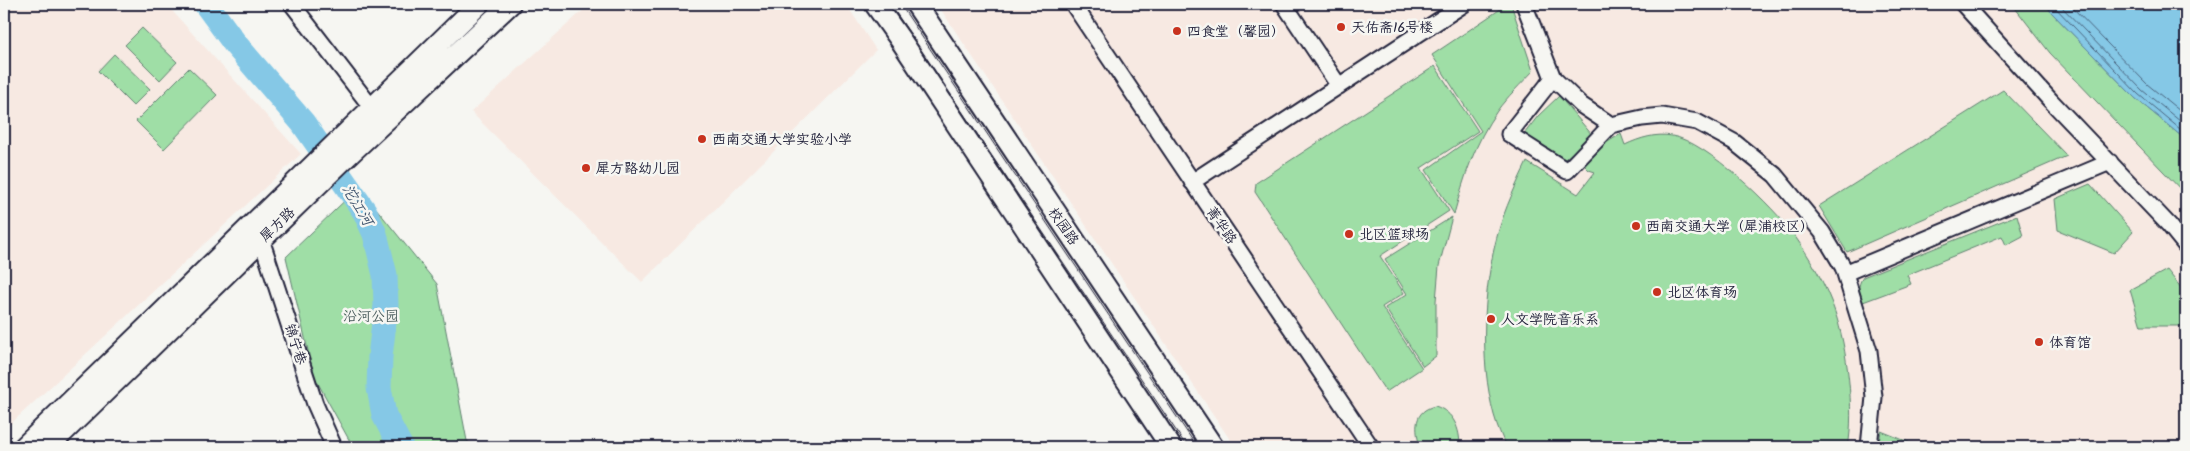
<svg xmlns="http://www.w3.org/2000/svg" width="2190" height="451" font-family="Kalam,'LXGW WenKai TC',sans-serif">
	<style>
		.built { fill: #f7e9e2 }
		.green { fill: #9fdea6; stroke: #608070 }
		.water { fill: #85c8e6; stroke: #5d86a2 }
		.lines { fill: none; stroke-linecap: round; stroke-linejoin: round }
		.shore { stroke: #4a647f; stroke-width: 1 }
		.river { stroke: #85c8e6; stroke-width: 25 }
		.street-casing { stroke: #22223b; stroke-width: 19 }
		.secondary-casing { stroke: #22223b; stroke-width: 24 }
		.street { stroke: #f6f6f2; stroke-width: 15 }
		.secondary { stroke: #f6f6f2; stroke-width: 20 }
		.tram { stroke: #22223b; stroke-width: 1 }
		.poi-dot { fill: #c8321e; stroke: #f6f6f2; stroke-width: 2 }
		.labels { text-anchor: middle; stroke-width: 5; stroke-linejoin: round; paint-order: stroke }
		.poi-label { font-size: 14px; fill: #22223b; stroke: #f6f6f2; text-anchor: start }
		.street-label { font-size: 14px; fill: #22223b; stroke: #f6f6f2 }
		.park-label { font-size: 14px; fill: #485a5b; stroke: #f6f6f2 }
		.water-label { font-size: 15px; font-style: italic; fill: #40546e; stroke: #f6f6f2 }
	</style>
	<rect width="100%" height="100%" fill="#f6f6f2"/>
	<filter id="ink" filterUnits="userSpaceOnUse"><feTurbulence type="fractalNoise" baseFrequency=".02" numOctaves="2"/><feDisplacementMap in="SourceGraphic" scale="10" xChannelSelector="R" yChannelSelector="G"/><feConvolveMatrix kernelMatrix="1 2 1 2 8 2 1 2 1" color-interpolation-filters="sRGB"/></filter>
	<g filter="url(#ink)">
		<path class="built" d="M 4,4 L 166,4 L 301,154 L 4,430 Z
			M 590,4 L 846,4 L 876,50 L 642,282 L 471,112 Z
			M 937,4 L 2186,4 L 2186,447 L 1235,447 Z"/>
		<path class="green" d="M 1508,4 L 1511,4 L 1533,71 C 1521,84 1507,97 1497,111 C 1475,142 1464,178 1454,214 L 1426,170 L 1481,131 L 1432,55 Z
			M 2012,4 L 2046,4 L 2051,12 L 2135,98 L 2186,140 L 2186,195 L 2050,53 Z
			M 142,28 L 177,62 L 160,80 L 125,45 Z
			M 114,54 L 150,89 L 133,106 L 98,71 Z
			M 1435,66 L 1478,131 L 1421,168 L 1449,211 L 1380,256 L 1404,293 L 1382,307 L 1422,368 L 1386,392 L 1255,192 L 1256,183 Z
			M 189,68 L 217,95 L 164,149 L 136,121 Z
			M 2003,90 L 2067,156 L 1847,252 L 1819,206 Z
			M 1559,96 L 1593,136 L 1560,163 L 1521,138 L 1538,116 Z
			M 1621,134 L 1625,145 C 1640,138 1656,133 1672,136 C 1706,141 1775,208 1794,235 C 1811,259 1826,285 1835,312 C 1847,348 1855,410 1848,447 L 1506,447 C 1502,437 1497,426 1494,415 C 1479,361 1483,287 1498,233 C 1505,208 1516,185 1527,162 L 1578,194 L 1595,172 L 1589,170 L 1583,164 L 1604,144 Z
			M 2090,184 L 2133,232 L 2114,253 L 2058,230 L 2055,199 Z
			M 359,187 L 437,284 L 467,441 L 476,447 L 353,447 L 314,376 L 286,257 Z
			M 2017,215 L 2023,236 L 2006,245 L 2002,236 L 1907,275 L 1911,284 L 1863,302 C 1858,292 1857,286 1863,277 Z
			M 1452,217 L 1439,266 L 1436,301 L 1436,356 L 1423,366 L 1385,308 L 1407,294 L 1385,259 Z
			M 2167,270 L 2186,294 L 2186,326 L 2141,326 L 2130,290 Z
			M 1435,406 C 1454,412 1460,429 1460,447 L 1420,447 C 1415,429 1413,411 1435,406 Z
			M 1881,431 L 1921,447 L 1878,447 Z"/>
		<path class="water" d="M 2046,4 L 2186,4 L 2186,140 L 2135,98 L 2051,12 Z"/>
		<g class="lines">
			<path class="shore" d="M 2052,4 L 2138,94 L 2186,134
				M 2059,4 L 2142,90 L 2186,126
				M 2069,4 L 2147,84 L 2186,116"/>
			<path class="river" d="M 206,4 L 236,45 L 303,123 L 365,212 L 375,234 L 385,275 L 386,305 L 380,357 L 379,388 L 384,415 L 401,447"/>
			<defs>
				<path id="street" d="M 292,4 L 372,108
					M 1073,4 L 1371,447
					M 1284,4 L 1339,86
					M 1524,4 L 1553,78 L 1581,105 L 1611,125 L 1642,118 L 1662,116 L 1697,122 L 1734,142 L 1775,175 L 1822,232 L 1843,267 L 1869,351 L 1874,397 L 1869,447
					M 1963,4 L 2051,101 L 2169,225 L 2186,246
					M 1553,78 L 1509,134 L 1567,171 L 1611,125
					M 1192,182 L 1464,4
					M 261,239 L 315,404 L 334,447
					M 1845,273 L 2110,162"/>
				<path id="secondary" d="M 875,4 L 902,42 L 1171,447
					M 916,4 L 1213,447
					M 24,447 L 479,4
					M 48,447 L 342,161 L 510,4"/>
			</defs>
			<use href="#street" class="street-casing"/>
			<use href="#secondary" class="secondary-casing"/>
			<use href="#street" class="street"/>
			<use href="#secondary" class="secondary"/>
			<path class="tram" d="M 890,4 L 1187,447
				M 900,4 L 1197,447"/>
		</g>
	</g>
	<g class="poi-dot">
		<circle cx="1341" cy="27" r="5"/>
		<circle cx="1177" cy="31" r="5"/>
		<circle cx="702" cy="139" r="5"/>
		<circle cx="586" cy="168" r="5"/>
		<circle cx="1636" cy="226" r="5"/>
		<circle cx="1349" cy="234" r="5"/>
		<circle cx="1657" cy="292" r="5"/>
		<circle cx="1491" cy="319" r="5"/>
		<circle cx="2039" cy="342" r="5"/>
	</g>
	<g class="labels">
		<g class="poi-label">
			<text x="1351" y="32">天佑斋16号楼</text>
			<text x="1187" y="36">四食堂（馨园）</text>
			<text x="712" y="144">西南交通大学实验小学</text>
			<text x="596" y="173">犀方路幼儿园</text>
			<text x="1646" y="231">西南交通大学（犀浦校区）</text>
			<text x="1359" y="239">北区篮球场</text>
			<text x="1667" y="297">北区体育场</text>
			<text x="1501" y="324">人文学院音乐系</text>
			<text x="2049" y="347">体育馆</text>
		</g>
		<g class="street-label">
			<text transform="translate(277 224) rotate(-44)" y="5">犀方路</text>
			<text transform="translate(1222 225) rotate(56)" y="5">菁华路</text>
			<text transform="translate(1064 226) rotate(56)" y="5">校园路</text>
			<text transform="translate(296 344) rotate(72)" y="5">锦宁巷</text>
		</g>
		<g class="park-label">
			<text x="371" y="321">沿河公园</text>
		</g>
		<g class="water-label">
			<text transform="translate(358 205) rotate(59)" y="5">沱江河</text>
		</g>
	</g>
	<rect width="2190" height="451" fill="none" stroke="#f6f6f2" stroke-width="20"/>
	<rect x="10" y="10" width="2170" height="431" fill="none" stroke="#22223b" stroke-width="2" filter="url(#ink)"/>
</svg>
